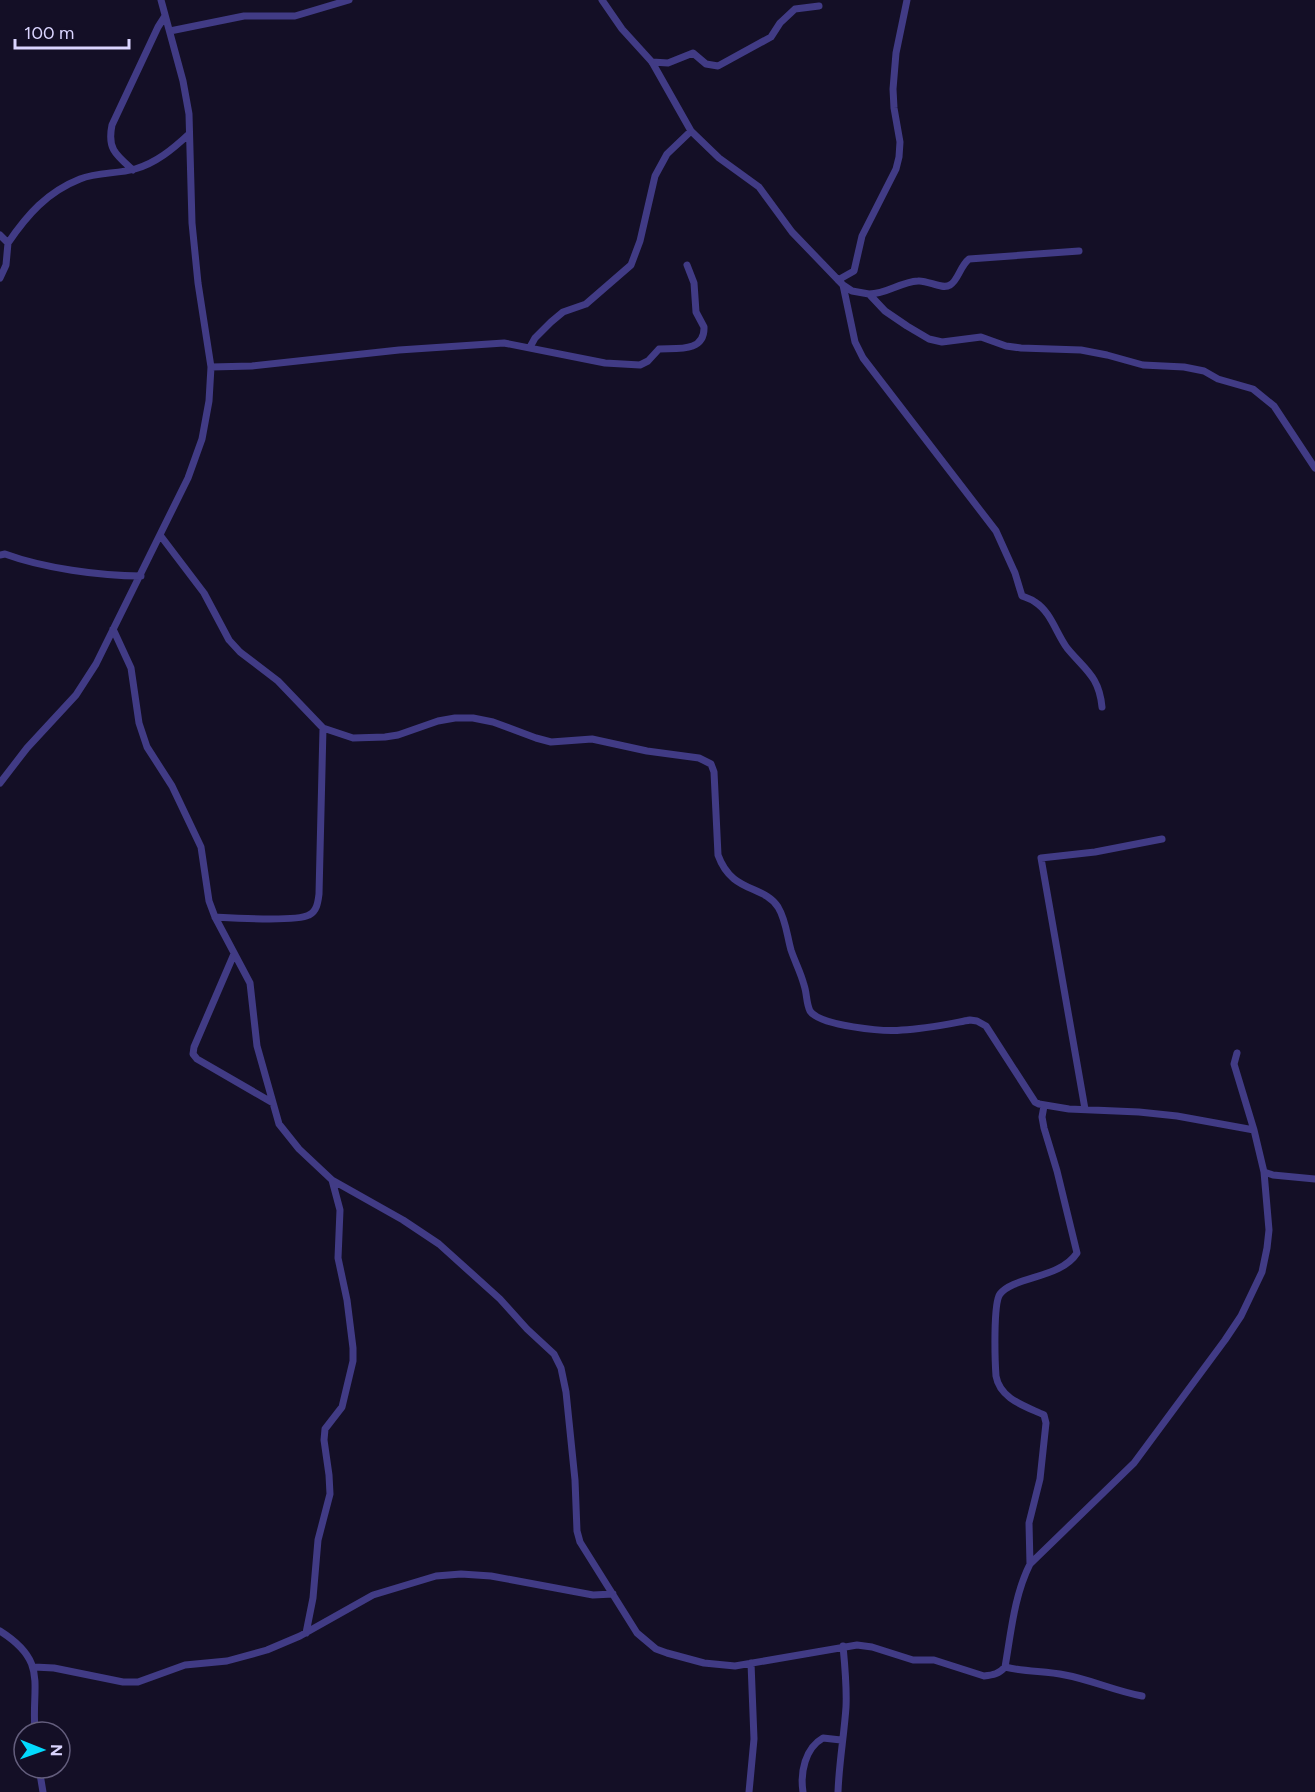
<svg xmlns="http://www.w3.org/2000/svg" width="1315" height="1792" font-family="Figtree,sans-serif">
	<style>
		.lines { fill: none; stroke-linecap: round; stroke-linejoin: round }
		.minor { stroke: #413b85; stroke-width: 7 }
	</style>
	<rect width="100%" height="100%" fill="#140f26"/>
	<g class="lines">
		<path class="minor" d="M 602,0 L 622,29 L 652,62 L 691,131 L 719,158 L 759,187 L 792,232 L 843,285 L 852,291 L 869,294 L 885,311 L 907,326 L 929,339 L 942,342 L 981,337 L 1006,346 L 1021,348 L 1081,350 L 1107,355 L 1143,365 L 1184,367 L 1204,371 L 1218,379 L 1253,389 L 1274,406 L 1315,468
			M 170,31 L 244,16 L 295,16 L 349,0
			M 652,62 L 668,63 L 693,53 L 706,64 L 718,66 L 771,37 L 780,23 L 795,9 L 819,6
			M 133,170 C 116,155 107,149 112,125 L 158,27 L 165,16
			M 0,235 L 8,243 L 6,265 L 0,278
			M 8,243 C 27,215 47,192 80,179 C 97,172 117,174 135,169 C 156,163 173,149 189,134
			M 838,280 L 854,271 L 862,236 L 896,169 L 899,157 L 900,142 L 894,108 L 893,89 L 896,53 L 907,0
			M 843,285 L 855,342 L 863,358 L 996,531 L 1015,573 L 1022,596 C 1027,598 1031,599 1035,602 C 1051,612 1056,633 1067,648 C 1085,670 1099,676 1102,707
			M 869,294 C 887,294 900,282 918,281 C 928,280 942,290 950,285 C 958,281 960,266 969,259 L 1079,251
			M 530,347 L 535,338 L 551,322 L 563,312 L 586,304 L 631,265 L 640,241 L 655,176 L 667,154 L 691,131
			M 211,367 L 252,366 L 399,350 L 504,343 L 605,363 L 640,365 L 648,361 L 659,349 C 676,348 705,353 704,327 L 696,312 L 694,283 L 687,265
			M 160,535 L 204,593 L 229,640 L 240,652 L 278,681 L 323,728 L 353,738 L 385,737 L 398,735 L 438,721 L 455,718 L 473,718 L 493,722 L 536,738 L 551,742 L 592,739 L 647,751 L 699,758 L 711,764 L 714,772 L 718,855 C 732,894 763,884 778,907 C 786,920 787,936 791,950 C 795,962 801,973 804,985 C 807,993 806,1003 810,1011 C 820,1026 885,1032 902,1030 C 925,1029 948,1024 970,1020 L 977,1021 L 986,1026 L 1035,1102 L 1039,1104 L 1069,1109 L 1139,1112 L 1177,1116 L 1254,1130 L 1264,1172 L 1273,1175 L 1315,1179
			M 0,555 L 5,554 C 43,568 100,576 141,576
			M 113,629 L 131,668 L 139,723 L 147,747 L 172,786 L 201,847 L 209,901 L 215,917 L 250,983 L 257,1046 L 279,1124 L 299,1149 L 332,1180 L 403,1220 L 439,1244 L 500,1299 L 527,1329 L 554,1354 L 561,1368 L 566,1392 L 575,1480 L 577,1531 L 580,1542 L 637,1633 L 656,1649 L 667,1653 L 704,1663 L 735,1666 L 857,1645 L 872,1647 L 913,1660 L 934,1660 L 984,1676 C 993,1675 999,1674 1005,1667 C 1011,1633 1014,1596 1030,1564 L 1134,1463 L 1225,1340 L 1241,1316 L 1262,1272 L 1267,1248 L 1269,1230 L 1264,1172
			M 0,783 L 27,748 L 76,695 L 96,664 L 188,478 L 202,439 L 209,401 L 211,367 L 198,283 L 192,223 L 189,114 L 183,81 L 161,0
			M 215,917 C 233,918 296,922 309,915 C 317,911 318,902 319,894 L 323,728
			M 234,954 L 194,1047 L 193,1054 L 197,1059 L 273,1103
			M 1237,1053 L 1234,1064 L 1254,1130
			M 1085,1109 L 1041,858 L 1095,852 L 1162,839
			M 1030,1564 L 1029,1523 L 1040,1479 L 1046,1423 L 1044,1415 C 1025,1406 1000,1399 996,1376 C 995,1362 993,1303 1000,1294 C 1014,1276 1060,1279 1077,1253 L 1057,1171 L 1044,1128 L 1042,1117 L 1044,1106
			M 0,1631 C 49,1662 31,1684 35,1732
			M 306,1633 L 313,1598 L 318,1540 L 330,1494 L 329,1475 L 324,1440 L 325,1429 L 342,1407 L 353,1361 L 353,1348 L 347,1300 L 338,1258 L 340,1210 L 332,1180
			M 34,1667 L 54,1668 L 123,1682 L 138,1682 L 185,1665 L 227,1661 L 267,1650 L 300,1636 L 373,1595 L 436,1576 L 461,1574 L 491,1576 L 593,1595 L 613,1594
			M 1005,1667 C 1025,1672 1045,1671 1065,1675 C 1092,1680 1115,1691 1142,1696
			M 39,1768 L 43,1792
			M 749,1792 L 754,1739 L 751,1663
			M 803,1792 C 800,1773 805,1748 823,1738 L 841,1740
			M 838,1792 C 839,1763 844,1736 846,1707 C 847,1687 845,1667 843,1646"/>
	</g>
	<g transform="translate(42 1750) rotate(91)"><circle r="28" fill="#140f26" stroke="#645e7d" stroke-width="1.5"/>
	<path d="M0-4.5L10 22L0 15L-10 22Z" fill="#03dafd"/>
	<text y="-9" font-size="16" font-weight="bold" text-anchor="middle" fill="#dbd5ff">N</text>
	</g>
	<path d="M15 39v9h114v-9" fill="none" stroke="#dbd5ff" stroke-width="3"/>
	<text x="24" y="39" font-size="18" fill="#dbd5ff" stroke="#140f26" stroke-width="4.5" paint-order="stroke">100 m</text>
</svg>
